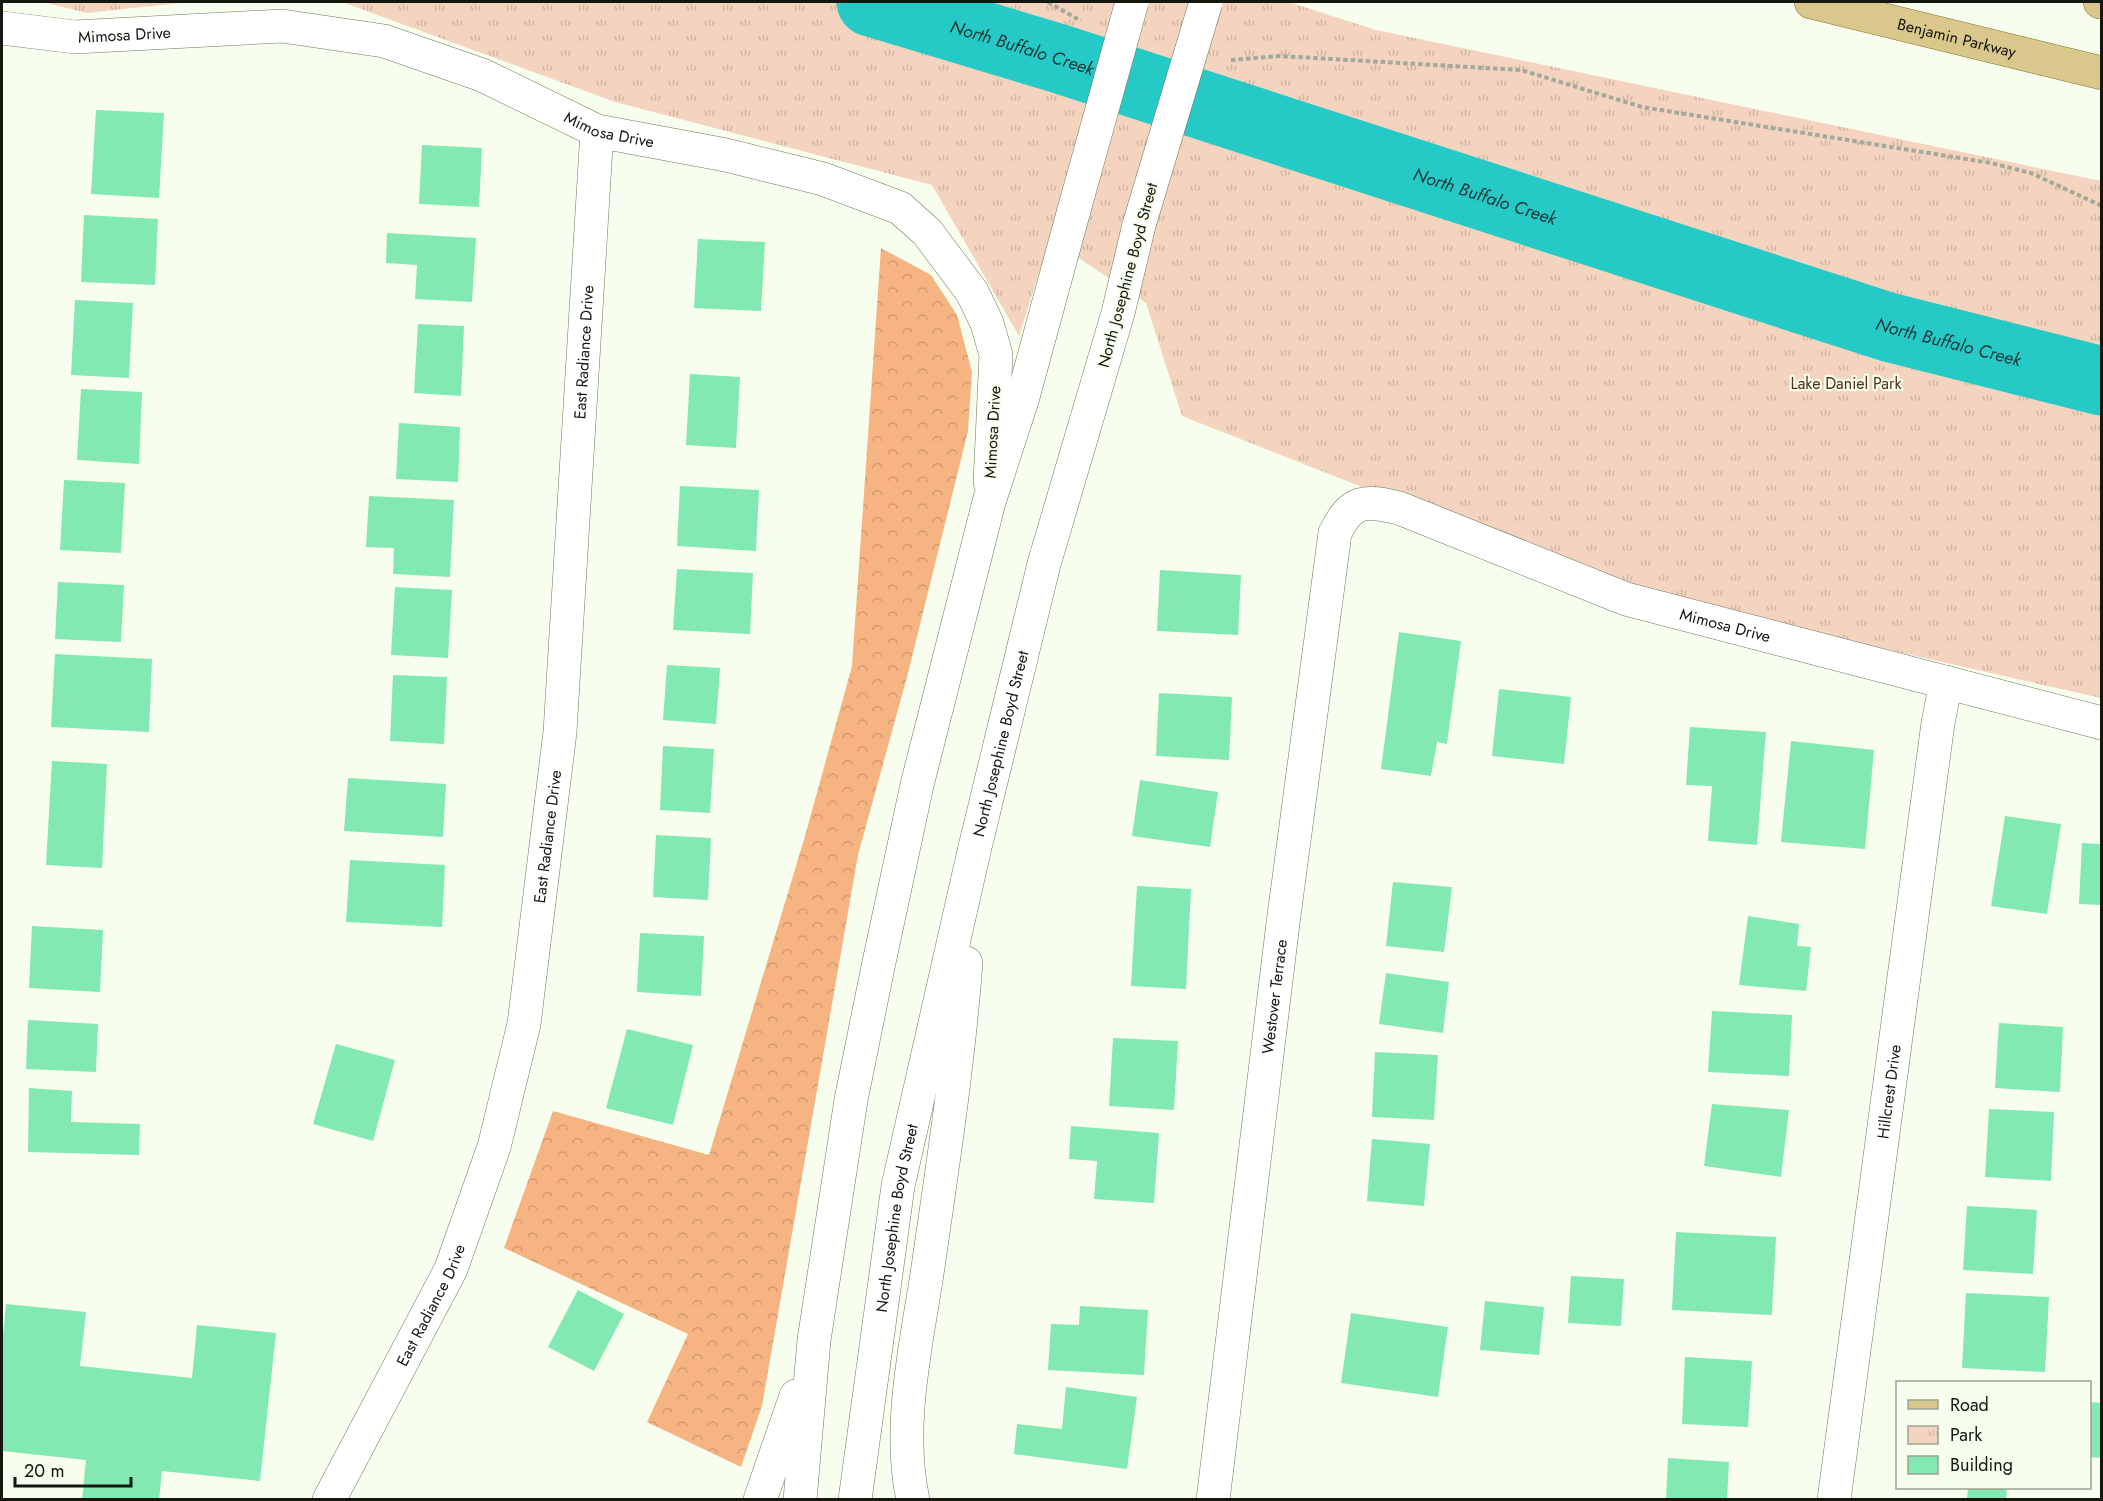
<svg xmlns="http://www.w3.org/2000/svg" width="2103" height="1501" font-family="Jost,sans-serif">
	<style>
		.forest { fill: url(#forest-crowns) }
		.park { fill: url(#park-tufts) }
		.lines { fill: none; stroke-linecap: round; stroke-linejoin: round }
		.river { stroke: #25cac7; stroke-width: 69 }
		.building { fill: #82e9b2 }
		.street-casing { stroke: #6e775e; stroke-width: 34 }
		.secondary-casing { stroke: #6e775e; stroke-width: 34 }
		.primary-casing { stroke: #84712d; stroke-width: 34 }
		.path { stroke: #a2a89a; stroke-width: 4; stroke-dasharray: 4.5 3; stroke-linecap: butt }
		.street { stroke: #fff; stroke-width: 33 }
		.secondary { stroke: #fff; stroke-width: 33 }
		.primary { stroke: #dac78b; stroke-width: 33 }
		.secondary-bridge-casing { stroke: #6e775e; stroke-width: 34; stroke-linecap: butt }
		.secondary-bridge { stroke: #fff; stroke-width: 33 }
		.labels { text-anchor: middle; stroke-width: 4.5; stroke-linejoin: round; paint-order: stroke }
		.street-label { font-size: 16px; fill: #14170e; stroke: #f7feed }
		.park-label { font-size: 16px; fill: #502f15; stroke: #f7feed }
		.water-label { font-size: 18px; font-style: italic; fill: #213a39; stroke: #f7feed }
	</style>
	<defs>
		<pattern id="forest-crowns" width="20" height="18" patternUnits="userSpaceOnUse" patternTransform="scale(1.5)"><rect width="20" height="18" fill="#f6b483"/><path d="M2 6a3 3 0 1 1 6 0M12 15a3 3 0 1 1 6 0" fill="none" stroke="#d29a70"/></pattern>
		<pattern id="park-tufts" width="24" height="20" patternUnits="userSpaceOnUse" patternTransform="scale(1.5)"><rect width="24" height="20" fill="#f4d4be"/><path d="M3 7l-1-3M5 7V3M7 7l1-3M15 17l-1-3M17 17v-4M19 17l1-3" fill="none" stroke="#d0b5a2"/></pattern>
	</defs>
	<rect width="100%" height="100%" fill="#f7feed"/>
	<path class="forest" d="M 881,248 L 931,275 L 957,315 L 972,372 L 968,431 L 907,677 L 858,855 L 762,1406 L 741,1467 L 647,1422 L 688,1334 L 504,1248 L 553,1111 L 709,1155 L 805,836 L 852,666 Z"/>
	<path class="park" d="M 43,2 L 189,2 L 86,13 Z
		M 342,2 L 1289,2 L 1376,30 L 2101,181 L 2101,698 L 1623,590 L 1182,416 L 1146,303 L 1050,239 L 1019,336 L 932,185 L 615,102 Z"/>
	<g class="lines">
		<path class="river" id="s1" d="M 871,2 L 1057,58 L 1888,327 L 2102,381"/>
	</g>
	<path class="building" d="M 96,110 L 164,113 L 159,198 L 91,194 Z
		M 422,145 L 482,148 L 479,207 L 419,204 Z
		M 84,215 L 158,219 L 155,285 L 81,282 Z
		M 387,233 L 476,238 L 472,302 L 415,299 L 417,265 L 386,263 Z
		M 698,239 L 765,242 L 761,311 L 694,308 Z
		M 75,300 L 133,303 L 129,378 L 71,375 Z
		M 418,324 L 464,326 L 461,396 L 414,393 Z
		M 690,374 L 740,377 L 736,448 L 686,445 Z
		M 81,389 L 142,392 L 139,464 L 77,460 Z
		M 399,423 L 460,427 L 458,482 L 396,479 Z
		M 64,480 L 125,483 L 121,553 L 60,550 Z
		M 680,486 L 759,490 L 756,551 L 677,546 Z
		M 369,496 L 454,500 L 450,577 L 393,574 L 394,548 L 366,547 Z
		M 677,569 L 753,573 L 750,634 L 673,630 Z
		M 1160,570 L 1241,575 L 1238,635 L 1157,631 Z
		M 58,582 L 124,585 L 121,642 L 55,639 Z
		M 395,587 L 452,590 L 448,658 L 391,655 Z
		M 1399,632 L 1461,641 L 1447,744 L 1437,742 L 1431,776 L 1381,769 Z
		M 55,654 L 152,659 L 149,732 L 51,727 Z
		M 667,665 L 720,668 L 716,724 L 663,720 Z
		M 393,675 L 447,677 L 444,744 L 390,741 Z
		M 1499,689 L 1571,697 L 1564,764 L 1492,756 Z
		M 1159,693 L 1232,697 L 1229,760 L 1156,756 Z
		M 1690,727 L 1766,732 L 1757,845 L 1708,841 L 1712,786 L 1686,785 Z
		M 1791,741 L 1874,750 L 1865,849 L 1781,842 Z
		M 663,746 L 714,749 L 710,813 L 660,810 Z
		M 52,761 L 107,764 L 102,868 L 46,865 Z
		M 348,778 L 446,784 L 443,837 L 344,831 Z
		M 1140,780 L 1218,792 L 1210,847 L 1132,836 Z
		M 2005,816 L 2061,824 L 2047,914 L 1991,906 Z
		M 656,835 L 711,838 L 708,900 L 653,897 Z
		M 2082,843 L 2102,844 L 2102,905 L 2079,904 Z
		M 350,860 L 445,865 L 442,927 L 346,922 Z
		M 1393,882 L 1452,887 L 1444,952 L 1386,946 Z
		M 1137,886 L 1191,889 L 1186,989 L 1131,986 Z
		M 1748,916 L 1799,924 L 1797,946 L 1811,947 L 1806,991 L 1739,985 Z
		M 32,926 L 103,930 L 100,992 L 29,988 Z
		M 640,933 L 704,936 L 701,996 L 637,992 Z
		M 1386,973 L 1449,982 L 1443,1033 L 1379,1024 Z
		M 1712,1011 L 1792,1015 L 1789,1076 L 1708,1072 Z
		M 28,1020 L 98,1024 L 96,1072 L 26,1069 Z
		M 1999,1023 L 2063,1027 L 2060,1092 L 1995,1088 Z
		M 627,1029 L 693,1045 L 673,1125 L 606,1108 Z
		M 1113,1038 L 1178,1041 L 1174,1110 L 1109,1106 Z
		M 336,1044 L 395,1060 L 373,1141 L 313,1124 Z
		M 1375,1052 L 1438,1055 L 1434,1120 L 1372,1117 Z
		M 29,1088 L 72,1091 L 71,1122 L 140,1124 L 139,1155 L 28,1152 Z
		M 1712,1104 L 1789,1110 L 1781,1177 L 1704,1166 Z
		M 1989,1109 L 2054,1112 L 2051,1181 L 1985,1177 Z
		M 1071,1126 L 1159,1133 L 1154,1203 L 1094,1199 L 1097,1161 L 1069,1159 Z
		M 1372,1139 L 1430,1144 L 1424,1206 L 1367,1201 Z
		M 1967,1206 L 2037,1210 L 2033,1274 L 1963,1270 Z
		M 1676,1232 L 1776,1237 L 1772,1315 L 1672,1310 Z
		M 1571,1276 L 1624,1279 L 1621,1326 L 1568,1323 Z
		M 578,1290 L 624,1314 L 594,1371 L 548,1347 Z
		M 1966,1293 L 2049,1297 L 2045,1372 L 1962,1368 Z
		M 1485,1301 L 1544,1307 L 1539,1355 L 1480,1350 Z
		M 6,1304 L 86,1312 L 80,1366 L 192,1378 L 197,1325 L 276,1333 L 260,1481 L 162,1471 L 159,1500 L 82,1500 L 86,1460 L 2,1451 L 2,1347 Z
		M 1080,1306 L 1148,1310 L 1144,1375 L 1048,1370 L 1051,1324 L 1079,1325 Z
		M 1351,1313 L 1448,1327 L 1438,1397 L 1341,1383 Z
		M 1685,1357 L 1752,1361 L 1748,1427 L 1682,1424 Z
		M 1066,1387 L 1137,1397 L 1127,1469 L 1014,1454 L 1017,1424 L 1062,1429 Z
		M 2090,1402 L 2102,1403 L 2102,1458 L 2090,1457 Z
		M 1668,1458 L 1729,1462 L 1727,1500 L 1666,1500 Z
		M 1968,1488 L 2007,1488 L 2006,1500 L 1967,1498 Z"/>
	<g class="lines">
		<defs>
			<g id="street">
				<path id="s2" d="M 2,28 L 75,37 L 282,26 L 384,41 L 482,75 L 597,131 L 726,155 L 823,179 L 900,208 L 927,232 L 972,292 L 987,323 L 996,355 L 990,482"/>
				<path id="s3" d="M 329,1500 L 451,1269 L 494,1147 L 524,1024 L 560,732 L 597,131"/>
				<path id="s4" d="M 1213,1500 L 1283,923 L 1335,533 C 1352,499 1364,500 1399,508 L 1626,599 L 2102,723"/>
				<path id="s5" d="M 1834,1500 L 1938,723 L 1946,682"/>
			</g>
			<g id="secondary">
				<path d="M 760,1500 L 796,1396"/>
				<path d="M 800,1500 L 814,1340 L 851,1100 L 878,967 L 917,785 L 989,502 L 1023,397 L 1074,210"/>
				<path id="s6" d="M 855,1500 L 898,1186 L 975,847 L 1044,564 L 1118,313 L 1139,225"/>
				<path d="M 913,1500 C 897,1427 916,1346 927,1274 C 942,1170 958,1067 966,963"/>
			</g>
			<g id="primary">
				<path id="s7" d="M 1811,2 L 2102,73"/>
				<path d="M 2100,2 L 2102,2"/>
			</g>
		</defs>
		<use href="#street" class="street-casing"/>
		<use href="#secondary" class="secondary-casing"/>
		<use href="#primary" class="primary-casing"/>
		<path class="path" d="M 1048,2 L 1081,21
			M 1231,60 L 1280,56 L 1521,70 L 1642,107 L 1991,163 L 2031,173 L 2102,206"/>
		<use href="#street" class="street"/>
		<use href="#secondary" class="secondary"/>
		<use href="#primary" class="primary"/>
		<defs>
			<path id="secondary-bridge" d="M 1074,210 L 1132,2
				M 1139,225 L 1206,2"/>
		</defs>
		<use href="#secondary-bridge" class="secondary-bridge-casing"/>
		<use href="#secondary-bridge" class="secondary-bridge"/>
	</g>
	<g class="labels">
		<g class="street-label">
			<text dy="6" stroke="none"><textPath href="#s2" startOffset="123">Mimosa Drive</textPath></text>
			<text dy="6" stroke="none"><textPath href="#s7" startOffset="150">Benjamin Parkway</textPath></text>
			<text dy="6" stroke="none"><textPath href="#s2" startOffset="627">Mimosa Drive</textPath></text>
			<text transform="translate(1127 275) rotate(-75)" y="6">North Josephine Boyd Street</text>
			<text dy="6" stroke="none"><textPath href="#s3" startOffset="1192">East Radiance Drive</textPath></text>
			<text transform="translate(992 432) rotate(-87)" y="6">Mimosa Drive</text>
			<text dy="6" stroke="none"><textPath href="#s4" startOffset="1400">Mimosa Drive</textPath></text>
			<text dy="6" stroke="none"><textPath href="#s6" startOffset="771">North Josephine Boyd Street</textPath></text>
			<text dy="6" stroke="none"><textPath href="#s3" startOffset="706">East Radiance Drive</textPath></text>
			<text dy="6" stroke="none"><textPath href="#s4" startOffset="507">Westover Terrace</textPath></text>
			<text dy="6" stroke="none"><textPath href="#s5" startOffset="412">Hillcrest Drive</textPath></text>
			<text dy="6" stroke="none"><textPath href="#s6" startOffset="285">North Josephine Boyd Street</textPath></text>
			<text dy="6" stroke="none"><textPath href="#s3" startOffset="220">East Radiance Drive</textPath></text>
		</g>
		<g class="park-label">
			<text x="1846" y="389">Lake Daniel Park</text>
		</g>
		<g class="water-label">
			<text dy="6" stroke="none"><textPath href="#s1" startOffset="158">North Buffalo Creek</textPath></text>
			<text dy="6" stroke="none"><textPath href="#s1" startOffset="644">North Buffalo Creek</textPath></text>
			<text dy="6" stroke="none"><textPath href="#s1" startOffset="1130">North Buffalo Creek</textPath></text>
		</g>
	</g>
	<rect width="2103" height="1501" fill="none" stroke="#14170e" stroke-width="6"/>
	<rect x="1896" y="1381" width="195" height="108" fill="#f7feed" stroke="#9ca294" stroke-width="1.5"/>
	<rect x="1908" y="1400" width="30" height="9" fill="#dac78b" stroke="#9ca294" stroke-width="1.5"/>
	<text x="1950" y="1411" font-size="18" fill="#14170e">Road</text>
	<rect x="1908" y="1426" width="30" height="18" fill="url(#park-tufts)" stroke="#9ca294" stroke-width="1.5"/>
	<text x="1950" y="1441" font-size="18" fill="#14170e">Park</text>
	<rect x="1908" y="1456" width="30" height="18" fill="#82e9b2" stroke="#9ca294" stroke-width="1.5"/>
	<text x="1950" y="1471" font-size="18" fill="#14170e">Building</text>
	<path d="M15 1477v9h116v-9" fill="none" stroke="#14170e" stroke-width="3"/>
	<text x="24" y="1477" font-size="18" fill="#14170e" stroke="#f7feed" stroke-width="4.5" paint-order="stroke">20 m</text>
</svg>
